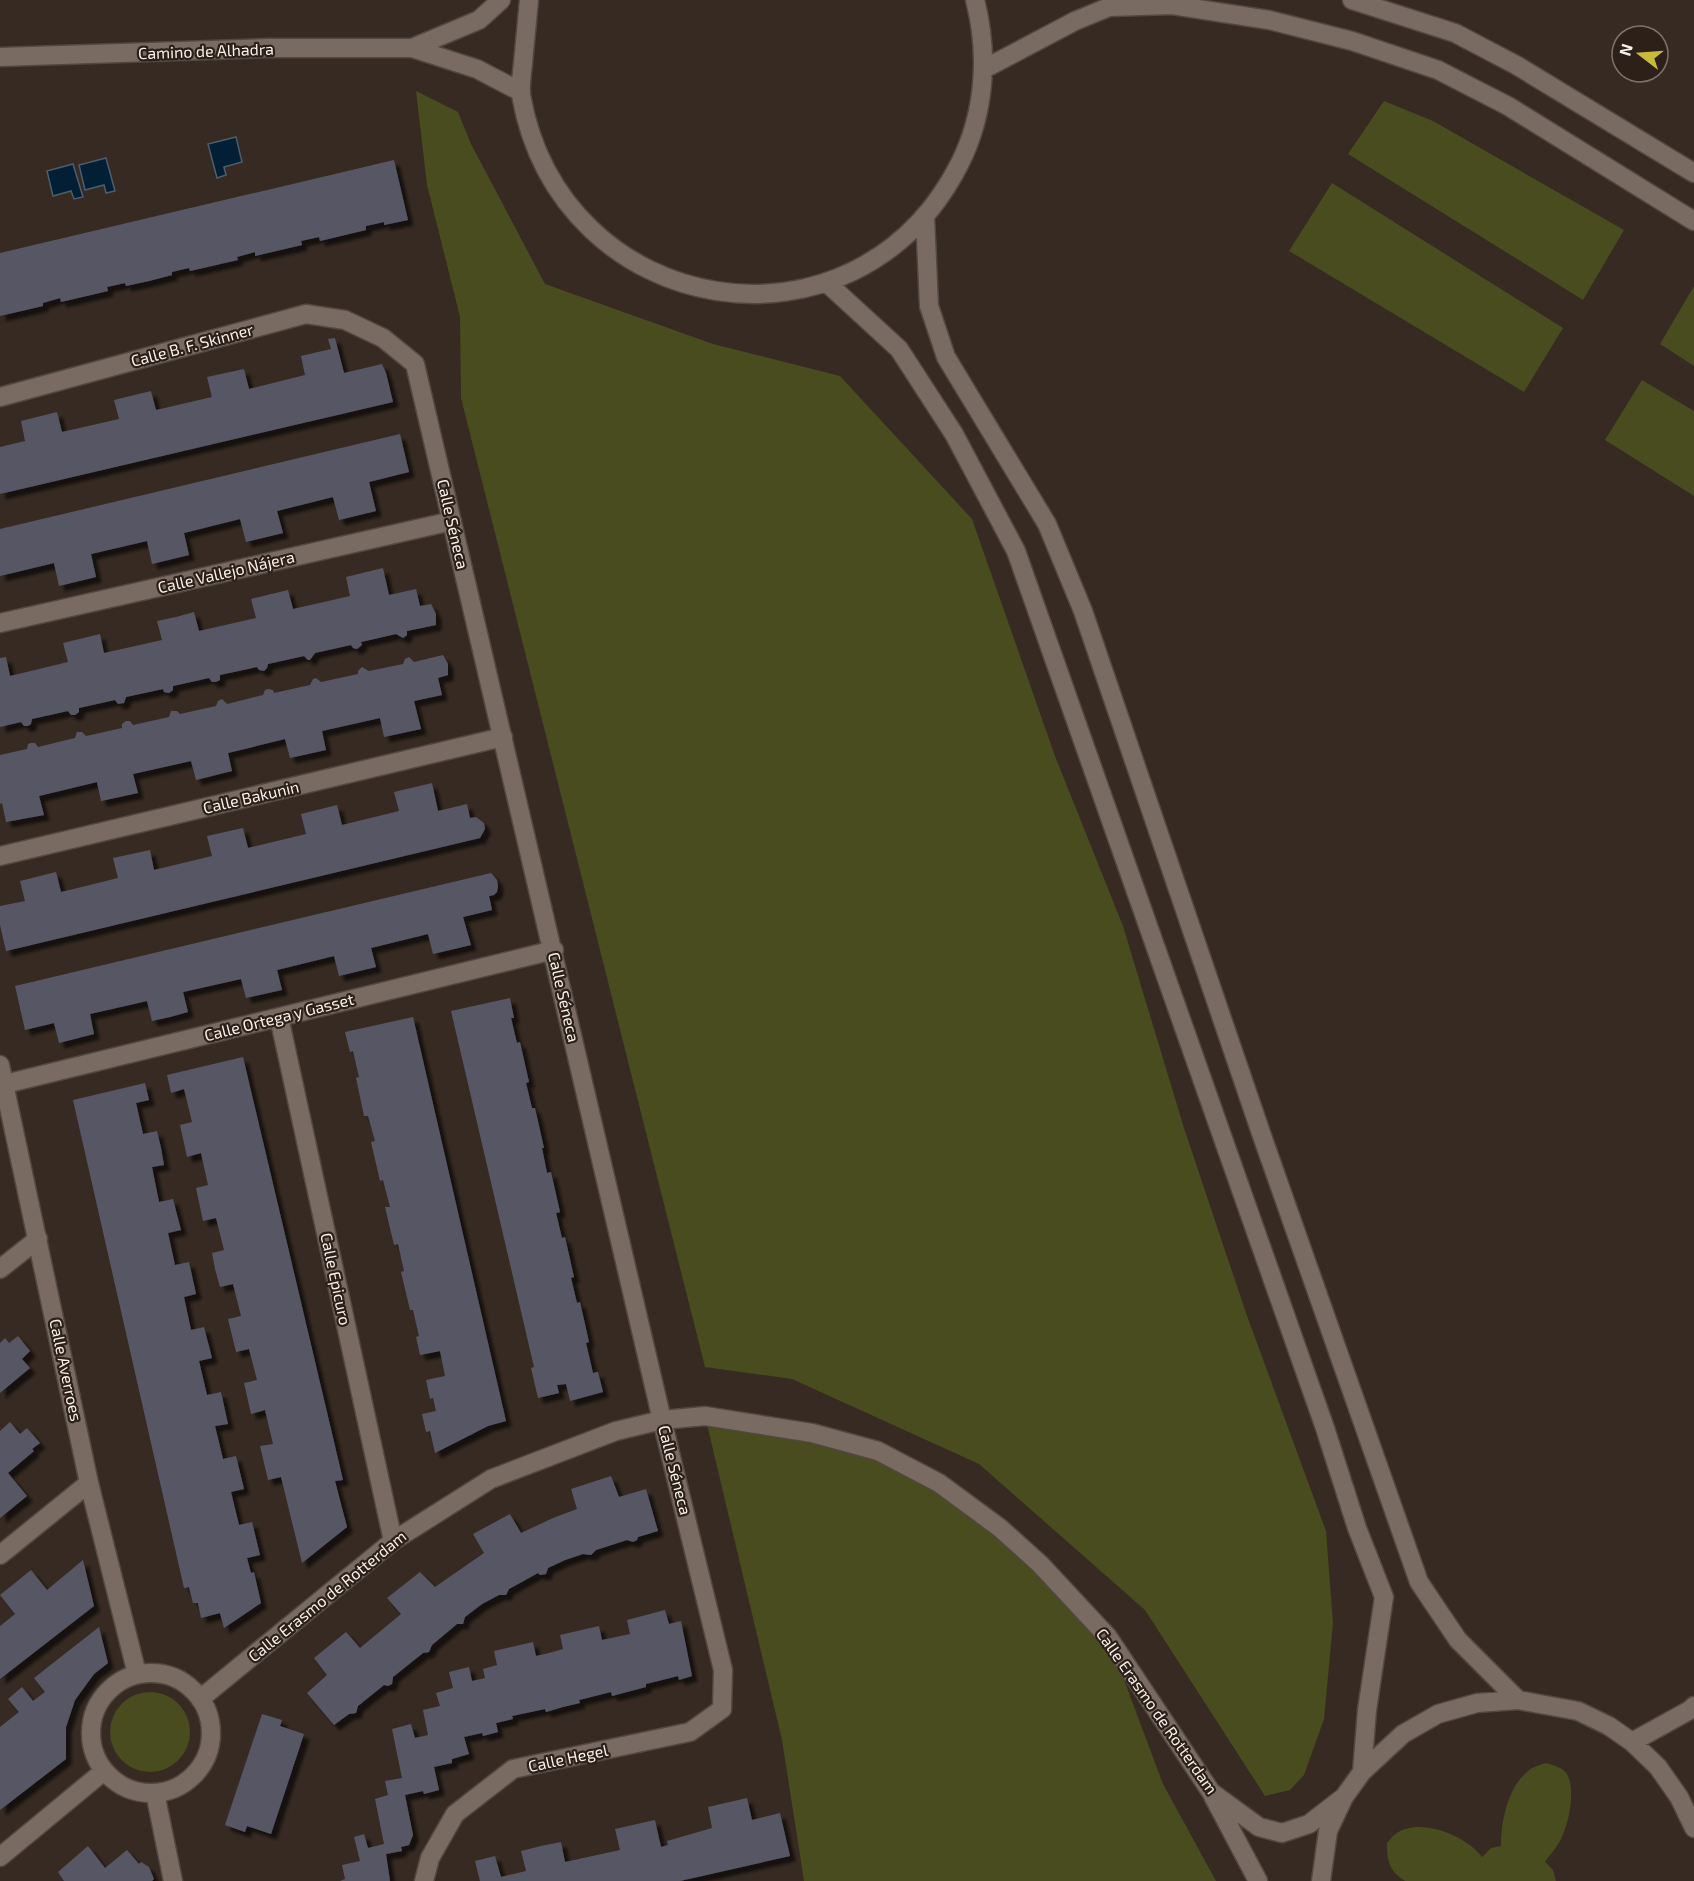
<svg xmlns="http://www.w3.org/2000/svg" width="1694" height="1881" font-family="'Exo 2',sans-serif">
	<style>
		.green { fill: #484c1f }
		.water { fill: #031f36; stroke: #4c5e6c; stroke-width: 1.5 }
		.building { fill: #575765; filter: url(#shadow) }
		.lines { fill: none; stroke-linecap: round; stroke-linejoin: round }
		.street-casing { stroke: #524741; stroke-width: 21 }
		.secondary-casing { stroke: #524741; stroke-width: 21 }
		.street { stroke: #796b61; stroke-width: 18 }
		.secondary { stroke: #796b61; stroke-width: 18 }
		.labels { text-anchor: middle; stroke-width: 4.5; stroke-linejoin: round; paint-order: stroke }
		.street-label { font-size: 16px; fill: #f8f0eb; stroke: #2c2018 }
	</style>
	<defs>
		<filter id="shadow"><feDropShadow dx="5.5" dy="5.5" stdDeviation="1.5" flood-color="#0009"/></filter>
	</defs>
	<rect width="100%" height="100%" fill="#362a22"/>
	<path class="green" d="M 416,91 L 458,112 L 471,144 L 545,284 L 713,344 L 840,376 L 972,519 L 1055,756 L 1123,926 L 1184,1128 L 1246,1313 L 1326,1531 L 1333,1623 L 1324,1719 L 1304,1775 L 1290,1790 L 1265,1796 L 1145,1610 L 979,1464 L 792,1379 L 705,1367 L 461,398 L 460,317 L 427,185 Z
		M 1384,101 L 1433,121 L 1624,230 L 1583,300 L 1348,154 Z
		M 1332,183 L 1563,328 L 1524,392 L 1289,251 Z
		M 1694,286 L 1694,366 L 1660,344 Z
		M 1642,380 L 1694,411 L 1694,496 L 1605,440 Z
		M 705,1416 L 848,1441 L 939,1483 L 1108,1637 L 1163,1784 L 1216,1881 L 804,1881 L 782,1740 Z
		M110 1732a40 40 0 1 1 80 0a40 40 0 1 1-80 0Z
		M 1546,1763 C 1553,1765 1562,1767 1567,1774 C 1576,1790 1569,1823 1561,1839 C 1557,1847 1550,1855 1545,1862 L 1553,1870 L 1556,1881 L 1405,1881 C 1389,1871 1387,1861 1387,1843 C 1390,1840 1393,1835 1397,1833 C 1421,1817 1467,1836 1482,1857 L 1491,1848 L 1501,1846 C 1501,1820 1508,1784 1532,1768 C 1536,1766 1542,1764 1546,1763 Z"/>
	<path class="water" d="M 236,137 L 242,162 L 224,167 L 226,175 L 217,178 L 208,144 Z
		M 106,158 L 115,191 L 106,193 L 104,185 L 85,190 L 79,165 Z
		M 73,164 L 83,197 L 74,199 L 71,191 L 53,196 L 47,171 Z"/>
	<path class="building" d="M 394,160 L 408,220 L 384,225 L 384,222 L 366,226 L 366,230 L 320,241 L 319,237 L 301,241 L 302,245 L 255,256 L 255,252 L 237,257 L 238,260 L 190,271 L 189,268 L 180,270 L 172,272 L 172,275 L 149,281 L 126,286 L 125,283 L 107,287 L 108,291 L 61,302 L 60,298 L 43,303 L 43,306 L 0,316 L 0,253 Z
		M 335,338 L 344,373 L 382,364 L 386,373 L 393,402 L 0,494 L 0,447 L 25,441 L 21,421 L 57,412 L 62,432 L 119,419 L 114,400 L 151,391 L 156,410 L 212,397 L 207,377 L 244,369 L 249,389 L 305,375 L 301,356 L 331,349 L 328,339 Z
		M 400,434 L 409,472 L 369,482 L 376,511 L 339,520 L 333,497 L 277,511 L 283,533 L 246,542 L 240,519 L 184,533 L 189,555 L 152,564 L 147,541 L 91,554 L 96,577 L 59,586 L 54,563 L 0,576 L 0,529 Z
		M 383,568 L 389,595 L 416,589 L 420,606 L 431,604 L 436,614 L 436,625 L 407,631 L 407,635 L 403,638 L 396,634 L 361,642 L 362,645 L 357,649 L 353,648 L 351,645 L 315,653 L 310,660 L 308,660 L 304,656 L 268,664 L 267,668 L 264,671 L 259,670 L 257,667 L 220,675 L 220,680 L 216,682 L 212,682 L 209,678 L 173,686 L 173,690 L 169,693 L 164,692 L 163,689 L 126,697 L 124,703 L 118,704 L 115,700 L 79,708 L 79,712 L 75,715 L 71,715 L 68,711 L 32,719 L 31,724 L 28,726 L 24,726 L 21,722 L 0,727 L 0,658 L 6,657 L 10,676 L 68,662 L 63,643 L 100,634 L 104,653 L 162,640 L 157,621 L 176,617 L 194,612 L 199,631 L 256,618 L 251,599 L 288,590 L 293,609 L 350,596 L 346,577 Z
		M 443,655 L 448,664 L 448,675 L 438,678 L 442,695 L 414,701 L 421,729 L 384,737 L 380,718 L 322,731 L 326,750 L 290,758 L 285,739 L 228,753 L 232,771 L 196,780 L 191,761 L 133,774 L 138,793 L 101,801 L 97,782 L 39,796 L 44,815 L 6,822 L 2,803 L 0,804 L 0,755 L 27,749 L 28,744 L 31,743 L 35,743 L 38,747 L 75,738 L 77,732 L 82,732 L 86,736 L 122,728 L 122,724 L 126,721 L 130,721 L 133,725 L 169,717 L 171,711 L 177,711 L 180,714 L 216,706 L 218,701 L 222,699 L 227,704 L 263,695 L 265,690 L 268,689 L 273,690 L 274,693 L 310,685 L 313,679 L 316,678 L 321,682 L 358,674 L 358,671 L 362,667 L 369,671 L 403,664 L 405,659 L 409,657 L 414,662 Z
		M 432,783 L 438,811 L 467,804 L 470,818 L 476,817 L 484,823 L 485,829 L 480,838 L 6,951 L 0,925 L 0,906 L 25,901 L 20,881 L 56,872 L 61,892 L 90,885 L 118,878 L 113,858 L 150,850 L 154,870 L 212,856 L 207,836 L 243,828 L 248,848 L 306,834 L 301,814 L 337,805 L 342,825 L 399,811 L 394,792 Z
		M 491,873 L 497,880 L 498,886 L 497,892 L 494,895 L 489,896 L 492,910 L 463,917 L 471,945 L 433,954 L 428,934 L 371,948 L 376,967 L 339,976 L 334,956 L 277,970 L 282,990 L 246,998 L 241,979 L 183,992 L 188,1012 L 170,1017 L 152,1021 L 147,1001 L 90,1014 L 94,1034 L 59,1043 L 54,1023 L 25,1030 L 15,986 Z
		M 510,998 L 514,1018 L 511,1018 L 517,1043 L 520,1042 L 529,1082 L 526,1083 L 532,1108 L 535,1108 L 544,1148 L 542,1148 L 547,1173 L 551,1172 L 560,1212 L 556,1213 L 562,1238 L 565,1237 L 574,1277 L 571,1278 L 577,1303 L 580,1302 L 589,1342 L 586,1343 L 593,1373 L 598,1372 L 603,1392 L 570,1401 L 566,1384 L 557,1385 L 559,1393 L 538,1398 L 531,1368 L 534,1367 L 451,1011 Z
		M 413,1017 L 506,1421 L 488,1426 L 435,1453 L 430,1431 L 426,1432 L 422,1414 L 436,1411 L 433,1398 L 430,1399 L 426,1380 L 445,1376 L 440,1351 L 420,1355 L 416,1337 L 419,1336 L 413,1310 L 410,1310 L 401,1272 L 404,1271 L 398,1244 L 394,1245 L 385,1207 L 390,1207 L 383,1180 L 380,1181 L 371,1142 L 375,1141 L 368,1116 L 364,1116 L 356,1078 L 359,1077 L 353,1051 L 350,1052 L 345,1032 Z
		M 243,1057 L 343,1480 L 335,1481 L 347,1527 L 302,1563 L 281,1477 L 268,1480 L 260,1446 L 273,1444 L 265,1410 L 251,1414 L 244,1383 L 257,1380 L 249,1349 L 236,1352 L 228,1319 L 241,1316 L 233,1284 L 220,1287 L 215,1269 L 212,1253 L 224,1250 L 216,1218 L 203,1221 L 196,1188 L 208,1185 L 201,1153 L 187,1157 L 180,1125 L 192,1122 L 184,1089 L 171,1093 L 167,1075 Z
		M 145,1083 L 149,1100 L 136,1103 L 143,1134 L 157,1131 L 161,1148 L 164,1165 L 152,1167 L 159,1202 L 173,1199 L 181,1230 L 168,1233 L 175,1265 L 189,1262 L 196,1294 L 184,1297 L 191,1330 L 204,1327 L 212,1358 L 199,1361 L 207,1395 L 221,1392 L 228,1424 L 215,1426 L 223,1459 L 236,1456 L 244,1489 L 231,1492 L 239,1525 L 252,1522 L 260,1555 L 247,1558 L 251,1573 L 254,1572 L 261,1603 L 224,1628 L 220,1613 L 201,1618 L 198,1603 L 193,1603 L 189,1587 L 184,1588 L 73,1100 Z
		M 18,1336 L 30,1351 L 22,1359 L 30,1368 L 0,1393 L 0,1343 L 5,1338 L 9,1343 Z
		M 10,1422 L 20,1434 L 27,1428 L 40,1443 L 32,1449 L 34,1451 L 8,1473 L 27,1496 L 0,1518 L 0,1431 Z
		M 611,1476 L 619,1497 L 646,1489 L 658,1531 L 638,1537 L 637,1540 L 633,1542 L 627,1540 L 596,1550 L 591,1555 L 583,1554 L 565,1560 L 548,1568 L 546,1574 L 540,1575 L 538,1573 L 509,1589 L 506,1595 L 499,1595 L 482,1604 L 465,1617 L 463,1624 L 457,1624 L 432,1645 L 429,1652 L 423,1653 L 393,1677 L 392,1684 L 388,1686 L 384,1685 L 358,1706 L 356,1713 L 349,1714 L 334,1725 L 307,1693 L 327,1675 L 314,1658 L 346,1632 L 360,1648 L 401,1614 L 387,1598 L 420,1572 L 435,1587 L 484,1553 L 473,1534 L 510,1514 L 521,1533 L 553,1518 L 577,1509 L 571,1489 Z
		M 83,1560 L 94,1606 L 0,1679 L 0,1626 L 15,1614 L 0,1595 L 31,1570 L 47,1590 Z
		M 665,1610 L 669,1624 L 681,1621 L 692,1676 L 679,1680 L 678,1676 L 646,1684 L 646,1687 L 612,1696 L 611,1692 L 579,1700 L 580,1703 L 563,1707 L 546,1712 L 545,1709 L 512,1716 L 513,1719 L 496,1723 L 498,1732 L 483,1736 L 482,1733 L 464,1737 L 469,1754 L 452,1759 L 452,1763 L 434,1767 L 439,1790 L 424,1794 L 423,1791 L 405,1795 L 413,1835 L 409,1845 L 401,1847 L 402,1851 L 386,1854 L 390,1881 L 340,1881 L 345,1879 L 342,1865 L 360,1861 L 354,1837 L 364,1834 L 368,1848 L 384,1844 L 375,1799 L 388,1795 L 385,1781 L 402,1778 L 392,1729 L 411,1724 L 415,1738 L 428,1735 L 423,1710 L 440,1706 L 436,1693 L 453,1688 L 449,1672 L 469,1667 L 472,1681 L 485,1678 L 483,1669 L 497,1665 L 494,1651 L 533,1642 L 536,1656 L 549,1653 L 563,1649 L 560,1635 L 599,1626 L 602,1640 L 630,1634 L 627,1620 Z
		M 99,1627 L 108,1663 L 94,1674 L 75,1700 L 66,1727 L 66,1759 L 0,1810 L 0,1727 L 19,1712 L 8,1699 L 22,1687 L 33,1701 L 45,1692 L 34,1678 Z
		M 262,1714 L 282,1720 L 280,1726 L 304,1734 L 271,1834 L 247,1826 L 245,1832 L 225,1825 Z
		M 747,1798 L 752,1820 L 780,1813 L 790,1856 L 680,1881 L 480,1881 L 475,1861 L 495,1856 L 501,1877 L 526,1871 L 521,1851 L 541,1846 L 561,1842 L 565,1862 L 620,1850 L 615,1829 L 655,1820 L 661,1847 L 668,1845 L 667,1841 L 712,1828 L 708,1807 Z
		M 88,1846 L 105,1868 L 127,1850 L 139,1864 L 141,1862 L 149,1867 L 154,1879 L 152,1881 L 64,1881 L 58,1872 Z"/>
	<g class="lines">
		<defs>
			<path id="street" d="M 0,397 L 306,314 L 345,320 L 383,338 L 415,364 L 662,1420 L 723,1670 L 722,1709 L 690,1732 L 513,1769 L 455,1814 L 430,1858 L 424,1881
				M 0,623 L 452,521
				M 0,856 L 503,737
				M 279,1017 L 393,1541
				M 0,1065 L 89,1483 L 137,1674
				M 5,1084 L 554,950
				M 0,1269 L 38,1239
				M 0,1555 L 89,1483
				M 155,1793 L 173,1881"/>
			<path id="secondary" d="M 529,0 C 527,21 525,42 523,63 C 522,73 520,85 521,95 C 561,321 856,369 960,163 C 985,113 989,54 975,0
				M 1352,0 L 1455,33 L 1516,65 L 1694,173
				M 412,48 L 479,20 L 501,0
				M 0,57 L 268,48 L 412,48 L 477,69 L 521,92
				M 984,69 L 1075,21 L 1109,7 L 1172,5 L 1269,20 L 1352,41 L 1438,70 L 1508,106 L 1694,221
				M 925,216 L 929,306 L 946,357 L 1047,524 L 1083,611 L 1261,1133 L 1419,1582 L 1458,1640 L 1518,1700
				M 826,282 L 899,349 L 954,434 L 1016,551 L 1325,1428 L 1357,1528 L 1384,1597 L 1367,1710 L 1362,1772
				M91 1733a60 60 0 1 1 120 0a60 60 0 1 1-120 0Z
				M 200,1699 L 393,1541 L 491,1479 L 616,1431 L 662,1420 L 705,1416 L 812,1433 L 878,1451 L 939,1483 L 1000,1528 L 1040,1564 L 1108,1637 L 1211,1792 L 1259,1827 L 1282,1833 L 1309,1824 L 1344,1797
				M 1632,1742 L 1690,1710 L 1694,1706
				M 1213,1796 L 1258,1881
				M 0,1857 L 104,1771
				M 1321,1881 L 1328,1831 L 1344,1797 L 1362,1772 L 1403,1734 L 1438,1714 L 1477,1703 L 1518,1700 L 1578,1711 L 1609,1726 L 1632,1742 L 1658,1767 L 1679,1797 L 1694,1828"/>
		</defs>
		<use href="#street" class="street-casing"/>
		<use href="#secondary" class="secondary-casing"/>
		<use href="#street" class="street"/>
		<use href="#secondary" class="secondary"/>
	</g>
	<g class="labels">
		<g class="street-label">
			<text transform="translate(206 51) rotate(-2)" y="6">Camino de Alhadra</text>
			<text transform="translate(192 345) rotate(-15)" y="6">Calle B. F. Skinner</text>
			<text transform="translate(453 524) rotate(77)" y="6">Calle Séneca</text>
			<text transform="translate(226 572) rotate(-13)" y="6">Calle Vallejo Nájera</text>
			<text transform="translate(251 797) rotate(-13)" y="6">Calle Bakunin</text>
			<text transform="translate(564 997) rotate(77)" y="6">Calle Séneca</text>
			<text transform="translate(279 1017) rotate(-14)" y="6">Calle Ortega y Gasset</text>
			<text transform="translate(336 1279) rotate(78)" y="6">Calle Epicuro</text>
			<text transform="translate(66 1370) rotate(78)" y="6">Calle Averroes</text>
			<text transform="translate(675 1470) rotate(76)" y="6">Calle Séneca</text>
			<text transform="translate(327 1596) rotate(-39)" y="6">Calle Erasmo de Rotterdam</text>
			<text transform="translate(1157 1711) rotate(55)" y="6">Calle Erasmo de Rotterdam</text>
			<text transform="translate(568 1758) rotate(-12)" y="6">Calle Hegel</text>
		</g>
	</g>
	<g transform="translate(1640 54) rotate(287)"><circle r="28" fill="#2c2018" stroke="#7e736c" stroke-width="1.5"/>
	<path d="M0-4.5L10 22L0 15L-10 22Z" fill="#c8bb3b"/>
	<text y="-9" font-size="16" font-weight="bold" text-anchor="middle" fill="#f8f0eb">N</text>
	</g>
</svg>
